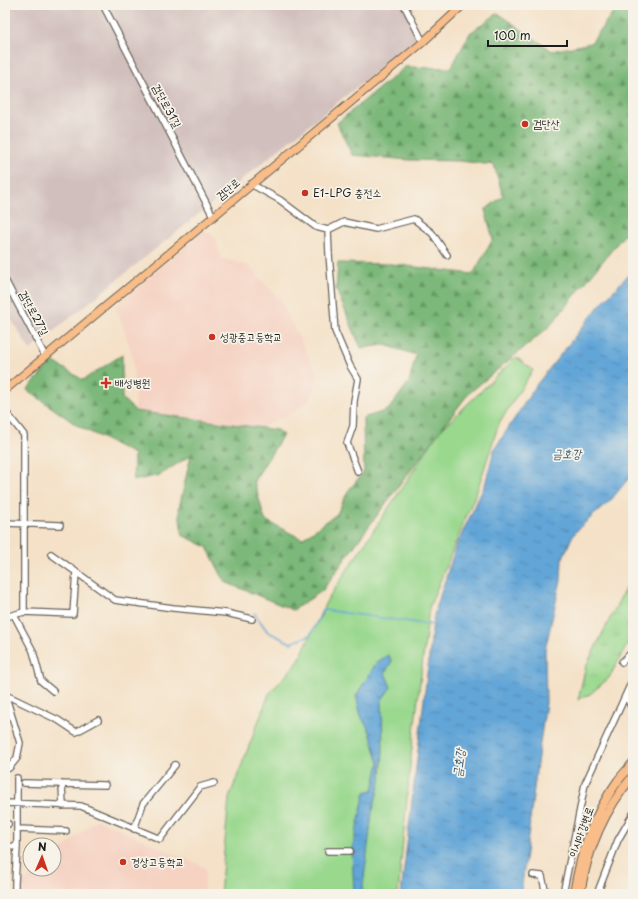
<svg xmlns="http://www.w3.org/2000/svg" width="638" height="899" font-family="'Playpen Sans','Poor Story',sans-serif">
	<style>
		.built { fill: #f5d2c2 }
		.industrial { fill: #d1bfbd }
		.grass { fill: url(#grass-tufts); stroke: #5b7a55 }
		.forest { fill: url(#forest-firs); stroke: #4c6a4a }
		.park { fill: #9ad88e; stroke: #5b7a55 }
		.water { fill: url(#water-ripples); stroke: #3f607a }
		.lines { fill: none; stroke-linecap: round; stroke-linejoin: round }
		.stream { stroke: #62a5d7; stroke-width: 1.5 }
		.minor-casing { stroke: #686158; stroke-width: 8 }
		.major-casing { stroke: #686158; stroke-width: 9 }
		.highway-casing { stroke: #686158; stroke-width: 10 }
		.minor { stroke: #fff; stroke-width: 5.5 }
		.major { stroke: #f8bd89; stroke-width: 7 }
		.highway { stroke: #f8bd89; stroke-width: 8 }
		.poi-dot { fill: #c8321e; stroke: #f7f3e8; stroke-width: 1.5 }
		.labels { text-anchor: middle; stroke-width: 3.5; stroke-linejoin: round; paint-order: stroke }
		.street-label { font-size: 11px; fill: #1c1c1c; stroke: #f7f3e8 }
		.poi-label { font-size: 11px; fill: #1c1c1c; stroke: #f7f3e8; text-anchor: start }
		.water-label { font-size: 12px; font-style: italic; fill: #3c5a70; stroke: #f7f3e8 }
	</style>
	<defs>
		<pattern id="grass-tufts" width="24" height="20" patternUnits="userSpaceOnUse"><rect width="24" height="20" fill="#9ad88e"/><path d="M3 7l-1-3M5 7V3M7 7l1-3M15 17l-1-3M17 17v-4M19 17l1-3" fill="none" stroke="#84b97a"/></pattern>
		<pattern id="forest-firs" width="22" height="20" patternUnits="userSpaceOnUse"><rect width="22" height="20" fill="#7bb879"/><path d="M5 1l3.5 6h-7zM16 11l3.5 6h-7z" fill="#649562"/></pattern>
		<pattern id="water-ripples" width="26" height="14" patternUnits="userSpaceOnUse"><rect width="26" height="14" fill="#62a5d7"/><path d="M2 4q2-2 4 0t4 0M15 11q2-2 4 0t4 0" fill="none" stroke="#5086ae"/></pattern>
	</defs>
	<rect width="100%" height="100%" fill="#f7f3e8"/>
	<filter id="ink" filterUnits="userSpaceOnUse"><feTurbulence type="fractalNoise" baseFrequency=".025" numOctaves="2"/><feDisplacementMap in="SourceGraphic" scale="8" xChannelSelector="R" yChannelSelector="G"/><feConvolveMatrix kernelMatrix="1 2 1 2 8 2 1 2 1" color-interpolation-filters="sRGB"/></filter>
	<filter id="wash" filterUnits="userSpaceOnUse"><feTurbulence type="fractalNoise" baseFrequency=".012" numOctaves="4" result="noise"/><feDisplacementMap in="SourceGraphic" scale="16" xChannelSelector="R" yChannelSelector="G"/><feGaussianBlur stdDeviation="0.9" result="paint"/><feColorMatrix in="noise" values="0 0 0 0 0 0 0 0 0 0 0 0 0 0 0 0 0 1.4 0 .05"/><feComposite in="paint" operator="in"/></filter>
	<g filter="url(#wash)">
		<rect width="100%" height="100%" fill="#f4e1c7"/>
		<path class="built" d="M 204,230 L 215,237 L 221,258 L 247,265 L 280,300 L 318,375 L 311,399 L 293,413 L 249,432 L 135,411 L 133,357 L 120,318 L 115,307 Z
			M 97,819 L 206,868 L 203,894 L 24,894 L 21,885 L 39,869 L 54,869 L 54,856 Z"/>
		<path class="industrial" d="M 5,5 L 404,5 L 420,36 L 30,350 L 5,309 Z"/>
		<path class="grass" d="M 633,573 L 633,634 L 609,678 L 590,694 L 578,700 L 586,666 Z"/>
		<path class="forest" d="M 618,5 L 633,5 L 633,224 L 549,327 L 468,394 L 366,530 L 322,591 L 293,610 L 225,582 L 207,547 L 182,535 L 179,508 L 191,455 L 160,475 L 133,481 L 134,454 L 78,426 L 27,390 L 52,361 L 83,380 L 122,355 L 122,398 L 135,411 L 277,430 L 283,435 L 254,481 L 265,520 L 302,539 L 337,514 L 348,491 L 364,472 L 363,418 L 388,410 L 409,382 L 416,355 L 385,345 L 361,348 L 336,289 L 338,263 L 391,264 L 473,274 L 493,239 L 485,210 L 503,196 L 494,165 L 459,161 L 410,160 L 352,155 L 337,123 L 405,67 L 451,68 L 470,33 L 498,13 L 552,51 L 591,43 Z"/>
		<path class="park" d="M 516,357 L 533,370 L 499,423 L 478,488 L 429,608 L 411,756 L 398,894 L 220,894 L 229,798 L 269,694 L 298,662 L 326,602 L 439,432 Z"/>
		<path class="water" d="M 633,270 L 633,473 L 611,500 L 579,528 L 572,537 L 562,560 L 561,580 L 545,650 L 546,703 L 538,756 L 521,894 L 401,894 L 434,615 L 456,546 L 485,485 L 494,450 L 537,384 L 600,305 Z
			M 388,655 L 392,661 L 385,673 L 391,687 L 382,700 L 383,751 L 381,778 L 372,814 L 362,894 L 354,894 L 352,850 L 365,792 L 373,790 L 379,763 L 370,732 L 361,716 L 356,696 L 377,662 Z"/>
		<g class="lines">
			<path class="stream" d="M 254,613 L 268,632 L 291,643 L 310,635 L 324,610 L 433,625"/>
		</g>
	</g>
	<g filter="url(#ink)">
		<g class="lines">
			<defs>
				<path id="minor" d="M 103,5 L 213,216
					M 404,5 L 423,42
					M 251,184 L 280,200 L 316,227 L 328,230 L 329,254 L 335,331 L 350,366 L 358,379 L 354,401 L 353,426 L 347,443 L 358,472
					M 328,230 L 344,222 L 376,229 L 414,219 L 432,233 L 447,255
					M 5,280 L 45,356
					M 5,411 L 24,435 L 24,612
					M 5,523 L 60,525
					M 51,554 L 115,600 L 173,608 L 226,613 L 252,619
					M 14,615 L 33,651 L 41,681 L 53,691
					M 5,617 L 24,612 L 73,614 L 76,572
					M 622,662 L 633,651
					M 626,695 L 633,711
					M 5,697 L 10,697 L 58,720 L 76,732 L 98,720
					M 5,769 L 9,768 L 17,758 L 20,743 L 5,694
					M 24,783 L 62,784 L 63,806
					M 62,784 L 105,785
					M 5,803 L 81,806 L 160,839 L 200,787 L 214,783
					M 5,824 L 8,824
					M 17,829 L 66,831
					M 134,829 L 143,804 L 175,765
					M 5,846 L 17,847 L 15,883 L 15,894
					M 17,847 L 17,778
					M 328,851 L 350,851
					M 533,875 L 542,876 L 546,894
					M 563,894 L 585,784 L 633,679
					M 597,894 L 618,840 L 633,814"/>
				<path id="major" d="M 5,390 L 423,42 L 463,5"/>
				<path id="highway" d="M 574,894 C 580,855 594,814 617,782 C 622,775 628,769 633,763
					M 580,894 C 587,850 604,810 633,776"/>
			</defs>
			<use href="#minor" class="minor-casing"/>
			<use href="#major" class="major-casing"/>
			<use href="#highway" class="highway-casing"/>
			<use href="#minor" class="minor"/>
			<use href="#major" class="major"/>
			<use href="#highway" class="highway"/>
		</g>
	</g>
	<g class="poi-dot">
		<circle cx="525" cy="124" r="4"/>
		<circle cx="305" cy="193" r="4"/>
		<circle cx="212" cy="337" r="4"/>
		<path d="M104 377h4v4h4v4h-4v4h-4v-4h-4v-4h4z"/>
		<circle cx="123" cy="862" r="4"/>
	</g>
	<g class="labels">
		<g class="street-label">
			<text transform="translate(167 106) rotate(62)" y="4">검단로31길</text>
			<text transform="translate(228 189) rotate(-40)" y="4">검단로</text>
			<text transform="translate(34 313) rotate(62)" y="4">검단로27길</text>
			<text transform="translate(581 832) rotate(-70)" y="4">이시아강변로</text>
		</g>
		<g class="poi-label">
			<text x="533" y="128">검단산</text>
			<text x="313" y="197">E1-LPG 충전소</text>
			<text x="220" y="341">성광중고등학교</text>
			<text x="115" y="387">배성병원</text>
			<text x="131" y="866">경상고등학교</text>
		</g>
		<g class="water-label">
			<text x="567" y="458">금호강</text>
			<text transform="translate(459 763) rotate(-83)" y="4">금호강</text>
		</g>
	</g>
	<rect width="638" height="899" fill="none" stroke="#f7f3e8" stroke-width="20"/>
	<g transform="translate(42 857) rotate(2)"><circle r="19" fill="#f7f3e8" stroke="#9f9d96"/>
	<path d="M0-3L7 15L0 10L-7 15Z" fill="#c8321e"/>
	<text y="-6" font-size="11" font-weight="bold" text-anchor="middle" fill="#1c1c1c">N</text>
	</g>
	<path d="M488 40v6h79v-6" fill="none" stroke="#1c1c1c" stroke-width="2"/>
	<text x="494" y="40" font-size="12" fill="#1c1c1c" stroke="#f7f3e8" stroke-width="3" paint-order="stroke">100 m</text>
</svg>
